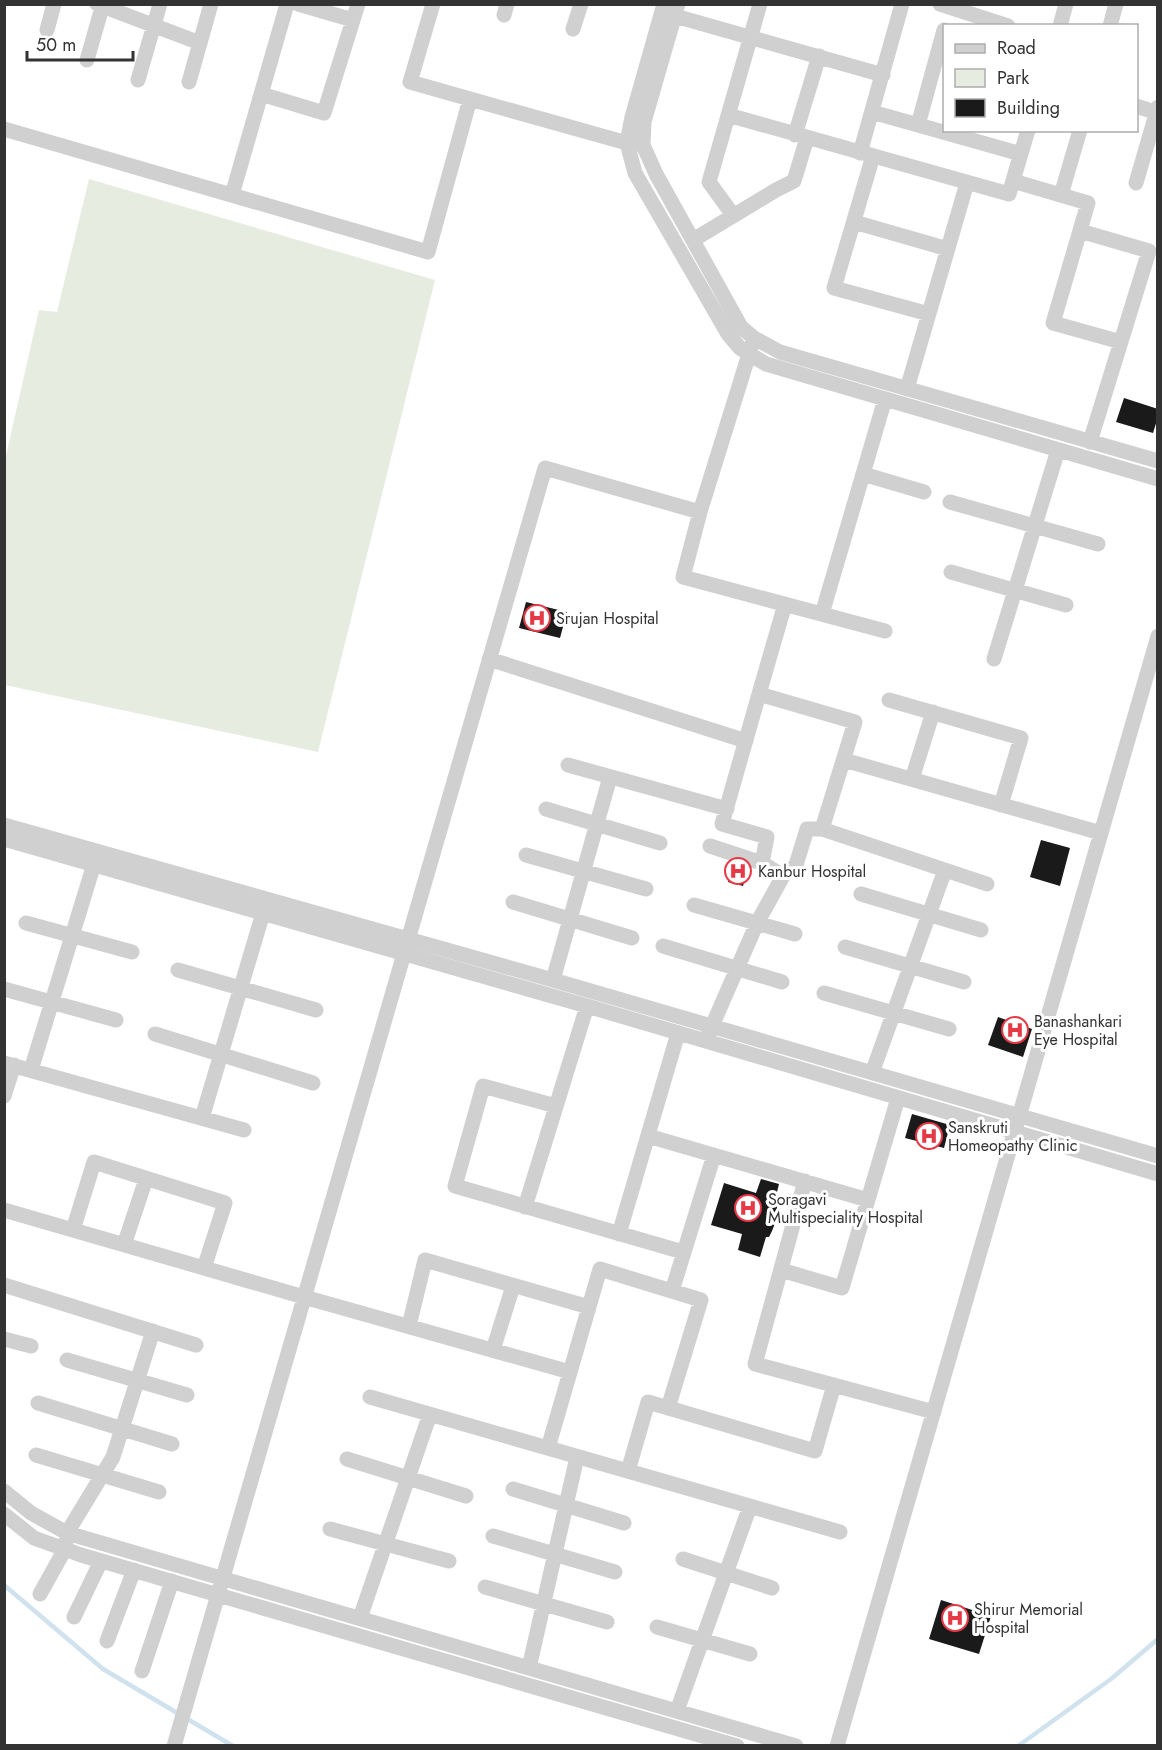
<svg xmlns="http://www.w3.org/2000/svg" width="1162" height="1750" font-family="Jost,sans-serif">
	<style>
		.green { fill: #e6ecdf }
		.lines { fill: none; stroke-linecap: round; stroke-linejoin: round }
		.stream { stroke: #cfe2ee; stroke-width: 4.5 }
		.building { fill: #1a1a1a }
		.minor { stroke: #d0d0d0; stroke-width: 15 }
		.labels { text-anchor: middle; stroke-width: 6; stroke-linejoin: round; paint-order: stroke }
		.poi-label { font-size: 16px; fill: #333; stroke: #fff; text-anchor: start }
	</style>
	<rect width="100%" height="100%" fill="#fff"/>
	<path class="green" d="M 89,179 L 435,280 L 318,752 L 5,685 L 5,460 L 39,310 L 57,312 Z"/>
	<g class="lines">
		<path class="stream" d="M 4,1585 L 103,1669 L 233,1746
			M 1018,1746 L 1111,1679 L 1158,1639"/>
	</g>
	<path class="building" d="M 1124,398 L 1158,409 L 1158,417 L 1153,433 L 1116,422 Z
		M 526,602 L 567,612 L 560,638 L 519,628 Z
		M 1041,840 L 1070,848 L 1060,886 L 1030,877 Z
		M 733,864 L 748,869 L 743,886 L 728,882 Z
		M 998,1017 L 1032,1029 L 1023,1057 L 988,1045 Z
		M 912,1114 L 950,1125 L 944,1148 L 905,1138 Z
		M 761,1179 L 779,1184 L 774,1204 L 777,1205 L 777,1218 L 772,1231 L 769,1237 L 766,1237 L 760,1257 L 738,1250 L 742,1234 L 711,1225 L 724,1183 L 756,1193 Z
		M 941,1600 L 991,1616 L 979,1654 L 929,1639 Z"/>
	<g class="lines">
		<path class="minor" d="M 97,4 L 200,43
			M 298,4 L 353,20
			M 433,4 L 410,82 L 470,99
			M 664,4 L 632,117 L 627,143 L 635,173 L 728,334 L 740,348 L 766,364 L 1158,479
			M 678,4 L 644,122 L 643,145 L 656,174 L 741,327 L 754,338 L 780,352 L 1158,461
			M 940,4 L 1008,26
			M 504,15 L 507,4
			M 675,16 L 883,75
			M 1060,26 L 1066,4
			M 1110,26 L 1116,4
			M 573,29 L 581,4
			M 47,30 L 54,4
			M 87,60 L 103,4
			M 138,80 L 160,4
			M 189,82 L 211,4
			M 261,94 L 324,113 L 358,4
			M 1136,106 L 1158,113
			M 872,112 L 1021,154
			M 728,115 L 1009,194 L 1028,130
			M 918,125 L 944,30
			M 4,129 L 428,252 L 470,99 L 627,143 L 636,144
			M 795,135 L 819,56
			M 860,153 L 902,4
			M 873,156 L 834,288 L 929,314
			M 1013,181 L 1088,203 L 1053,323 L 1121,342
			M 1136,183 L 1158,107
			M 232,195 L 287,4
			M 1061,195 L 1080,130
			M 733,215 L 709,182 L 760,4
			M 854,222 L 948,249
			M 1080,231 L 1149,251 L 1090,442
			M 693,240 L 776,190 L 794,181 L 807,138
			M 907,389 L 967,183
			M 863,474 L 924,492
			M 950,502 L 1098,544
			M 700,512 L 683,577 L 885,631
			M 951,572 L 1066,605
			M 822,614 L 885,399
			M 489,659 L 746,741
			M 994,659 L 1058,450
			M 759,694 L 785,604
			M 889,700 L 1021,738 L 1001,805
			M 844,760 L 1101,833
			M 568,765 L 727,809
			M 912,779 L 933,712
			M 546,809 L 660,843
			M 4,825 L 553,980 L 1158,1156
			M 822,829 L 987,884
			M 4,839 L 587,1006 L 1158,1174
			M 710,846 L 762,863 L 783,876
			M 526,855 L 646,889
			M 861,894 L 981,930
			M 513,902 L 632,938
			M 694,905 L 795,934
			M 26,923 L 132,952
			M 663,946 L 782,982
			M 845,947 L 964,982
			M 178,970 L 316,1010
			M 553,980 L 610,777
			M 4,989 L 116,1020
			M 824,993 L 949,1029
			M 709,1033 L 757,923 L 783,876 L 796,865 L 807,829 L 822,829 L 855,722 L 759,694 L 722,824 L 767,837 L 762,863
			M 155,1034 L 313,1083
			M 4,1063 L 244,1130
			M 31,1070 L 94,864
			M 872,1073 L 945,870
			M 4,1096 L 14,1065
			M 556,1106 L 483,1086 L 455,1186 L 683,1252
			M 202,1118 L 263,913
			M 648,1136 L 868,1200
			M 805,1181 L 755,1364 L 934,1412
			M 525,1207 L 587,1006
			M 4,1210 L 304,1297 L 570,1372
			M 73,1230 L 94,1162 L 225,1203 L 204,1268
			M 619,1234 L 678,1033
			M 124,1245 L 146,1179
			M 781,1270 L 842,1288 L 898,1098
			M 4,1285 L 196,1345
			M 672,1291 L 714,1155
			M 409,1326 L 425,1260 L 589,1307
			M 4,1339 L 31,1346
			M 493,1350 L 513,1286
			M 67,1360 L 187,1395
			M 370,1397 L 840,1532
			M 38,1403 L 172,1444
			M 548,1448 L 600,1269 L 701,1300 L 668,1408
			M 36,1455 L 159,1492
			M 347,1459 L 466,1496
			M 628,1471 L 648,1402 L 815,1451 L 834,1385
			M 513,1489 L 624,1523
			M 4,1491 L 31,1513 L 67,1533 L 796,1746
			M 4,1514 L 34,1538 L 81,1555 L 737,1746
			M 330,1529 L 449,1561
			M 493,1536 L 615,1572
			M 683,1559 L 772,1588
			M 485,1587 L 607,1622
			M 40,1594 L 65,1549 L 67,1533 L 113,1457 L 153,1331
			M 74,1617 L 101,1561
			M 360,1618 L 430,1414
			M 657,1627 L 750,1654
			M 107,1641 L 134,1570
			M 529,1668 L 577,1457
			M 142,1671 L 172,1581
			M 677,1711 L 750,1506
			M 174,1746 L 545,468 L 700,512 L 754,338
			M 837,1746 L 1158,636"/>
	</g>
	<defs>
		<symbol id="hospital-ring" viewBox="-11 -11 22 22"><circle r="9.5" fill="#fff" stroke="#e63946" stroke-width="1.5"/><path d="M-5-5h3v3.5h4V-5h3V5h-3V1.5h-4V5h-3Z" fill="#e63946"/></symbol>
	</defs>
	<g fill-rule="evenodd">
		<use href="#hospital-ring" x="522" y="603" width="30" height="30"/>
		<use href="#hospital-ring" x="723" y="856" width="30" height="30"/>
		<use href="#hospital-ring" x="1000" y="1015" width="30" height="30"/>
		<use href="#hospital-ring" x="914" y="1121" width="30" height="30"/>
		<use href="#hospital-ring" x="733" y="1193" width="30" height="30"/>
		<use href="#hospital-ring" x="940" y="1603" width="30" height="30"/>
	</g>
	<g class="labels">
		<g class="poi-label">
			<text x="556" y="624">Srujan Hospital</text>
			<text x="758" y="877">Kanbur Hospital</text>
			<text x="1034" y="1027">Banashankari<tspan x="1034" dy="18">Eye Hospital</tspan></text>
			<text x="948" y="1133">Sanskruti<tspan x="948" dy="18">Homeopathy Clinic</tspan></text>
			<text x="768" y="1205">Soragavi<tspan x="768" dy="18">Multispeciality Hospital</tspan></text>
			<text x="974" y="1615">Shirur Memorial<tspan x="974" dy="18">Hospital</tspan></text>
		</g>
	</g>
	<rect width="1162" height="1750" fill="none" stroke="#333333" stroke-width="12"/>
	<rect x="943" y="24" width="195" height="108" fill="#ffffff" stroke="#adadad" stroke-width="1.5"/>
	<rect x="955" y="44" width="30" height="9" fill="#d0d0d0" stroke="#adadad" stroke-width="1.5"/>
	<text x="997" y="54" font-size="18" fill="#333333">Road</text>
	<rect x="955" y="69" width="30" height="18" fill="#e6ecdf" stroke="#adadad" stroke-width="1.5"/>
	<text x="997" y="84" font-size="18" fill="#333333">Park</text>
	<rect x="955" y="99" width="30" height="18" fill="#1a1a1a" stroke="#adadad" stroke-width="1.5"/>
	<text x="997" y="114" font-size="18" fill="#333333">Building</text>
	<path d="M27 51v9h106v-9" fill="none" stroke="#333333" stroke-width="3"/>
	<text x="36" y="51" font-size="18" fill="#333333" stroke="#ffffff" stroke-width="4.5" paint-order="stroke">50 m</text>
</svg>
